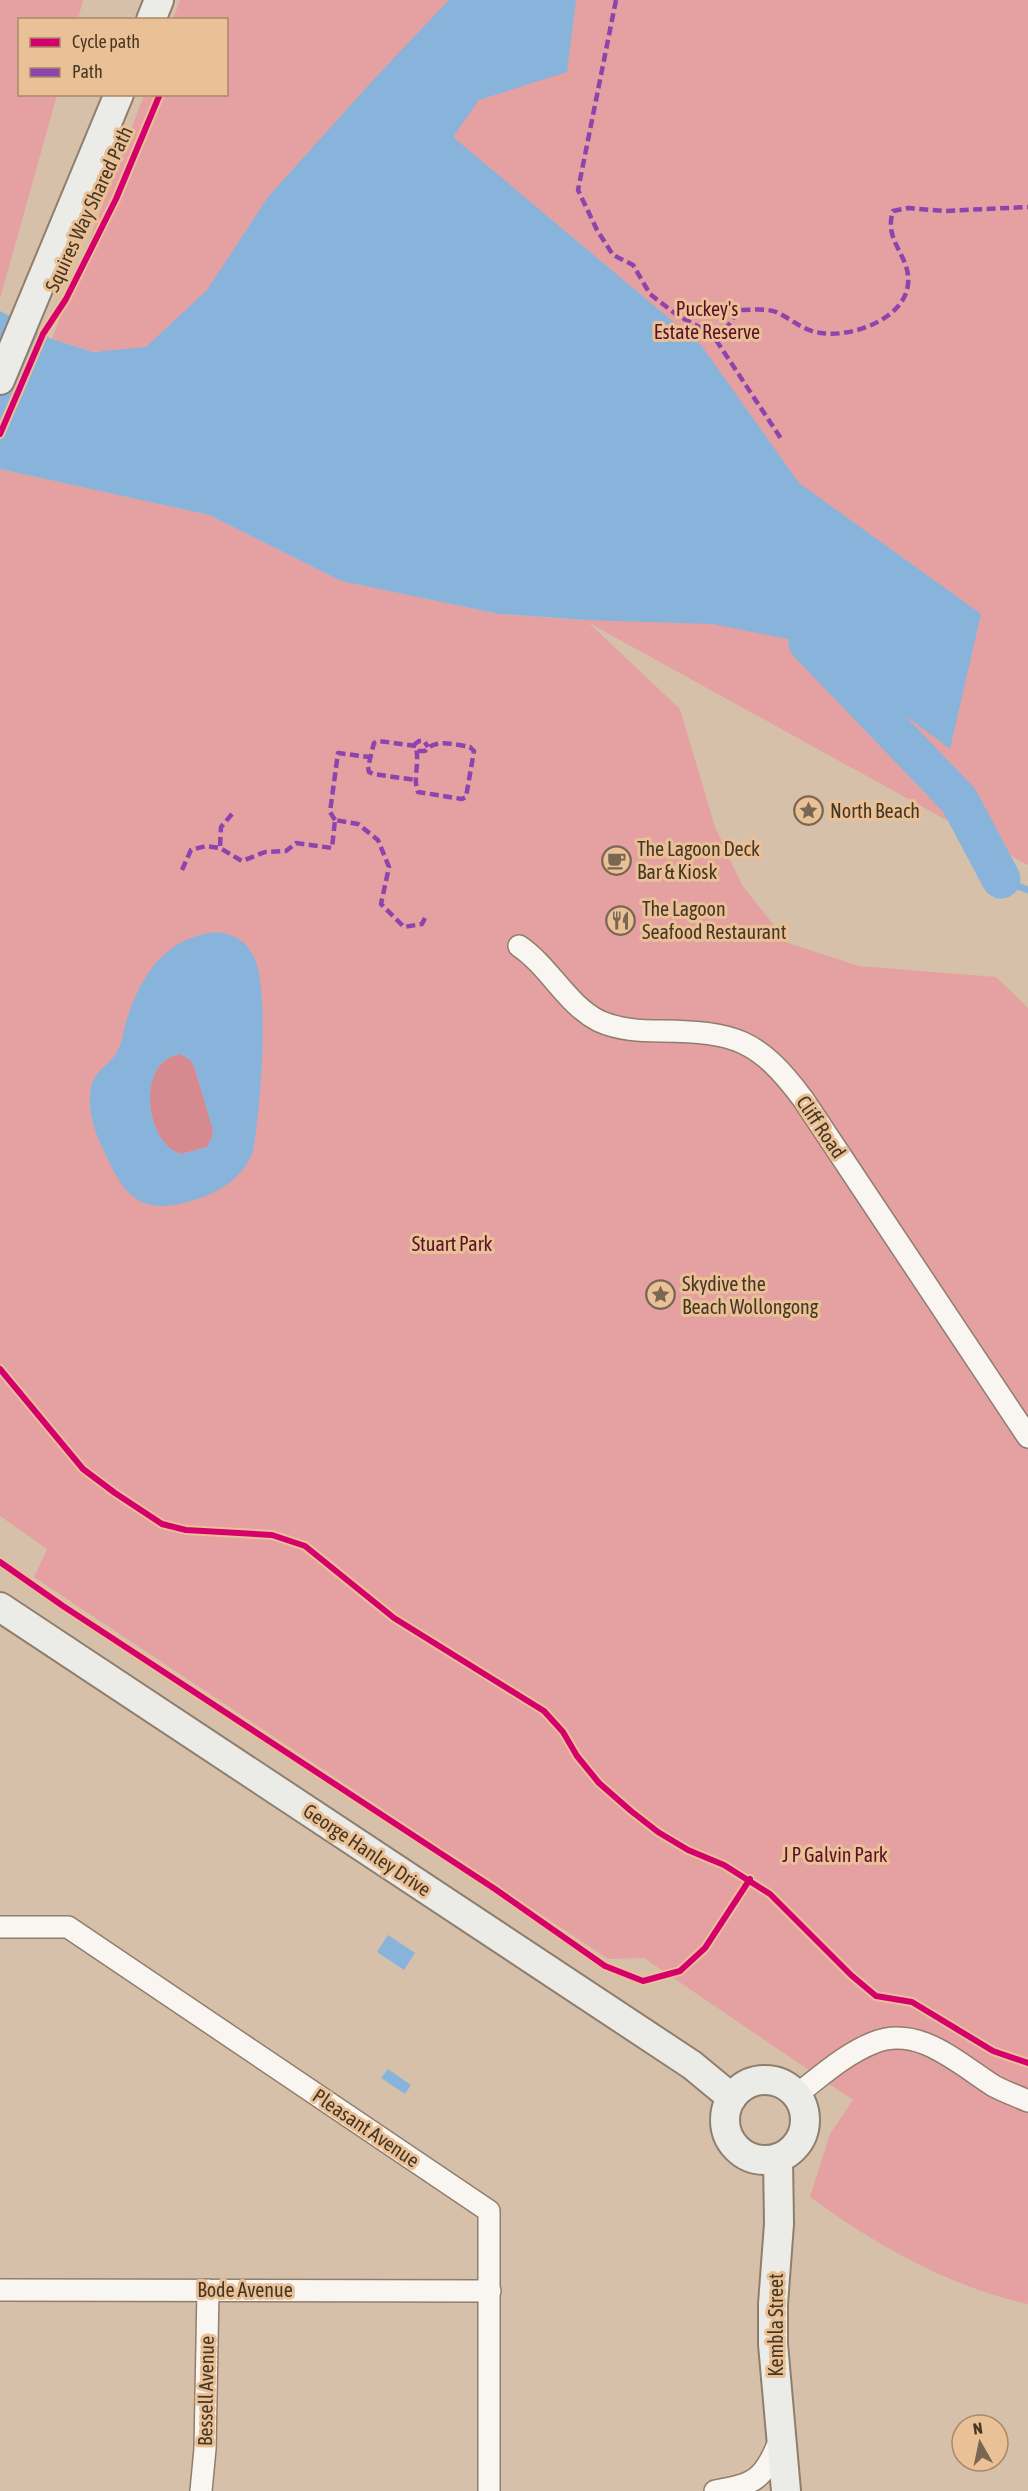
<svg xmlns="http://www.w3.org/2000/svg" width="1028" height="2491" font-family="'Asap Condensed',sans-serif">
	<style>
		.green { fill: #e5a0a2 }
		.forest { fill: #d68a90 }
		.water { fill: #88b4db; fill-rule: evenodd }
		.lines { fill: none; stroke-linecap: round; stroke-linejoin: round }
		.stream { stroke: #88b4db; stroke-width: 7 }
		.river { stroke: #88b4db; stroke-width: 39 }
		.street-casing { stroke: #907e6c; stroke-width: 24 }
		.secondary-casing { stroke: #907e6c; stroke-width: 32 }
		.street { stroke: #f9f6f2; stroke-width: 21 }
		.secondary { stroke: #ebebe8; stroke-width: 28 }
		.quiet { stroke: #8e44ad; stroke-width: 4.5; stroke-dasharray: 9 4.5; stroke-linecap: butt }
		.cycleway-casing { stroke: #eac196; stroke-width: 10 }
		.cycleway { stroke: #d6006c; stroke-width: 6 }
		.labels { text-anchor: middle; stroke-width: 6; stroke-linejoin: round; paint-order: stroke }
		.street-label { font-size: 20px; fill: #463624; stroke: #eac196 }
		.park-label { font-size: 20px; fill: #5b0f28; stroke: #eac196 }
		.poi-label { font-size: 20px; fill: #463624; stroke: #eac196; text-anchor: start }
	</style>
	<rect width="100%" height="100%" fill="#d7c0a9"/>
	<path class="green" d="M 0,0 L 83,0 L 78,19 L 20,20 L 20,94 L 57,95 L 0,299 Z
		M 180,0 L 1028,0 L 1028,865 L 589,623 L 680,709 L 715,827 L 742,885 L 788,943 L 859,966 L 996,977 L 1028,1008 L 1028,2304 C 947,2286 876,2245 810,2197 L 830,2134 L 853,2100 L 644,1958 L 608,1959 L 34,1577 L 47,1549 L 0,1516 L 0,469 L 209,515 L 341,581 L 499,614 L 583,620 L 99,351 L 93,352 L 52,339 L 144,95 L 226,94 L 226,20 L 173,19 Z"/>
	<path class="forest" d="M 180,1054 L 191,1060 L 194,1066 L 213,1130 L 212,1137 L 207,1147 L 181,1154 C 145,1144 135,1061 180,1054 Z"/>
	<path class="water" d="M 449,0 L 576,0 L 567,72 L 479,100 L 453,137 L 701,345 L 799,483 L 981,614 L 950,749 L 808,643 L 713,624 L 586,620 L 499,614 L 341,581 L 209,515 L 0,469 L 0,311 L 52,339 L 93,352 L 146,347 L 207,290 L 268,197 L 375,78 Z
		M 216,932 C 233,934 245,940 253,955 C 271,987 260,1114 253,1152 C 243,1178 217,1194 191,1201 C 137,1217 123,1193 103,1149 C 94,1130 87,1109 91,1088 C 94,1070 109,1066 117,1052 C 122,1043 123,1032 126,1022 C 141,975 164,938 216,932 ZM 180,1054 L 190,1060 L 194,1066 L 213,1130 L 212,1137 L 207,1147 L 181,1154 C 145,1144 135,1061 180,1054 Z
		M 388,1935 L 415,1953 L 404,1970 L 377,1952 Z
		M 388,2069 L 411,2085 L 405,2094 L 381,2078 Z"/>
	<g class="lines">
		<path class="stream" d="M 1001,879 L 1028,890"/>
		<path class="river" d="M 828,593 L 808,643 L 959,800 L 1001,879"/>
		<defs>
			<path id="street" d="M 519,946 C 550,967 566,1004 599,1021 C 619,1030 641,1031 662,1031 C 735,1032 758,1039 803,1099 L 1028,1437
				M 0,1927 L 68,1927 L 489,2211 L 489,2491
				M 796,2095 C 820,2077 845,2054 873,2043 C 918,2024 959,2064 994,2086 C 1005,2092 1017,2096 1028,2101
				M 0,2290 L 490,2291
				M 201,2491 L 205,2449 L 208,2290
				M 715,2491 C 757,2484 763,2479 780,2440"/>
			<path id="secondary" d="M 151,20 L 159,0
				M 0,380 L 119,94
				M 0,1607 L 692,2065 L 732,2098
				M725 2120a40 40 0 1 1 80 0a40 40 0 1 1-80 0Z
				M 778,2158 L 779,2224 L 773,2304 L 773,2344 L 786,2491"/>
		</defs>
		<use href="#street" class="street-casing"/>
		<use href="#secondary" class="secondary-casing"/>
		<use href="#street" class="street"/>
		<use href="#secondary" class="secondary"/>
		<path class="quiet" d="M 616,0 L 578,190 L 597,230 L 613,255 L 633,265 L 650,294 L 677,315 L 712,334 L 782,440
			M 712,334 L 725,330 L 739,310 C 750,310 766,308 776,312 C 792,319 803,331 821,333 C 851,338 905,319 908,284 C 911,255 883,242 893,211 L 908,208 L 944,211 L 1028,207
			M 416,746 L 379,741 L 374,743 L 368,767 L 369,772 L 373,774 L 416,780
			M 418,751 L 425,751 C 434,738 457,745 470,747 L 474,751 L 466,797 L 462,799 L 418,792 C 412,778 421,763 415,744 L 419,741 L 424,741 L 428,747
			M 232,814 L 221,827 L 220,848 L 242,861 L 265,852 L 286,851 L 296,843 L 332,848 L 335,820 L 358,824 L 378,840 L 389,867 L 381,904 L 404,927 L 422,924 L 427,914
			M 335,820 L 330,812 L 338,753 L 369,757
			M 182,870 L 191,850 L 206,846 L 220,848"/>
		<defs>
			<path id="cycleway" d="M 0,434 L 43,334 L 66,299 L 116,199 L 160,94
				M 0,1369 L 83,1469 L 115,1493 L 162,1524 L 186,1530 L 272,1535 L 305,1546 L 394,1618 L 544,1711 L 563,1732 L 577,1756 L 599,1783 L 631,1811 L 658,1832 L 688,1850 L 724,1865 L 770,1894 L 851,1975 L 876,1996 L 912,2002 L 993,2051 L 1028,2063
				M 0,1562 L 63,1606 L 495,1889 L 605,1966 L 643,1981 L 680,1971 L 705,1948 L 750,1879"/>
		</defs>
		<use href="#cycleway" class="cycleway-casing"/>
		<use href="#cycleway" class="cycleway"/>
	</g>
	<defs>
		<symbol id="sight-ring" viewBox="-11 -11 22 22"><circle r="9.5" fill="#eac196" stroke="#796653" stroke-width="1.5"/><path d="M0-6L1.8-2.2L6-1.7L2.9 1.2L3.7 5.4L0 3.3L-3.7 5.4L-2.9 1.2L-6-1.7L-1.8-2.2Z" fill="#796653"/></symbol>
		<symbol id="cafe-ring" viewBox="-11 -11 22 22"><circle r="9.5" fill="#eac196" stroke="#796653" stroke-width="1.5"/><path d="M-5.5-4.5H6V0H3Q3 3.5 0 3.5H-2.5Q-5.5 3.5-5.5 0ZM3-3.2v2h1.7v-2ZM-6 4.5H4V6H-6Z" fill="#796653"/></symbol>
		<symbol id="restaurant-ring" viewBox="-11 -11 22 22"><circle r="9.5" fill="#eac196" stroke="#796653" stroke-width="1.5"/><path d="M-5-6h1v4h1v-4h1v4h1v-4h1v5L-1.5 .5V6h-2V.5L-5-1ZM5-6V6H3V1.5H1.5Q1.5-4 5-6Z" fill="#796653"/></symbol>
	</defs>
	<g fill-rule="evenodd">
		<use href="#sight-ring" x="792" y="794" width="33" height="33"/>
		<use href="#cafe-ring" x="600" y="844" width="33" height="33"/>
		<use href="#restaurant-ring" x="604" y="904" width="33" height="33"/>
		<use href="#sight-ring" x="644" y="1278" width="33" height="33"/>
	</g>
	<g class="labels">
		<g class="street-label">
			<text transform="translate(89 209) rotate(-65)" y="7">Squires Way Shared Path</text>
			<text transform="translate(821 1127) rotate(56)" y="7">Cliff Road</text>
			<text transform="translate(367 1850) rotate(34)" y="7">George Hanley Drive</text>
			<text transform="translate(366 2128) rotate(34)" y="7">Pleasant Avenue</text>
			<text x="245" y="2297">Bode Avenue</text>
			<text transform="translate(776 2325) rotate(-90)" y="7">Kembla Street</text>
			<text transform="translate(206 2391) rotate(-89)" y="7">Bessell Avenue</text>
		</g>
		<g class="park-label">
			<text x="707" y="316">Puckey's<tspan x="707" dy="23">Estate Reserve</tspan></text>
			<text x="452" y="1251">Stuart Park</text>
			<text x="835" y="1862">J P Galvin Park</text>
		</g>
		<g class="poi-label">
			<text x="830" y="818">North Beach</text>
			<text x="637" y="856">The Lagoon Deck<tspan x="637" dy="23">Bar &amp; Kiosk</tspan></text>
			<text x="642" y="916">The Lagoon<tspan x="642" dy="23">Seafood Restaurant</tspan></text>
			<text x="682" y="1291">Skydive the<tspan x="682" dy="23">Beach Wollongong</tspan></text>
		</g>
	</g>
	<rect x="18" y="18" width="210" height="78" fill="#eac196" stroke="#a88968" stroke-width="1.5"/>
	<rect x="30" y="38" width="30" height="9" fill="#d6006c" stroke="#a88968" stroke-width="1.5"/>
	<text x="72" y="48" font-size="18" fill="#463624">Cycle path</text>
	<rect x="30" y="68" width="30" height="9" fill="#8e44ad" stroke="#a88968" stroke-width="1.5"/>
	<text x="72" y="78" font-size="18" fill="#463624">Path</text>
	<g transform="translate(980 2443) rotate(351)"><circle r="28" fill="#eac196" stroke="#a88968" stroke-width="1.5"/>
	<path d="M0-4.5L10 22L0 15L-10 22Z" fill="#796653"/>
	<text y="-9" font-size="16" font-weight="bold" text-anchor="middle" fill="#463624">N</text>
	</g>
</svg>
